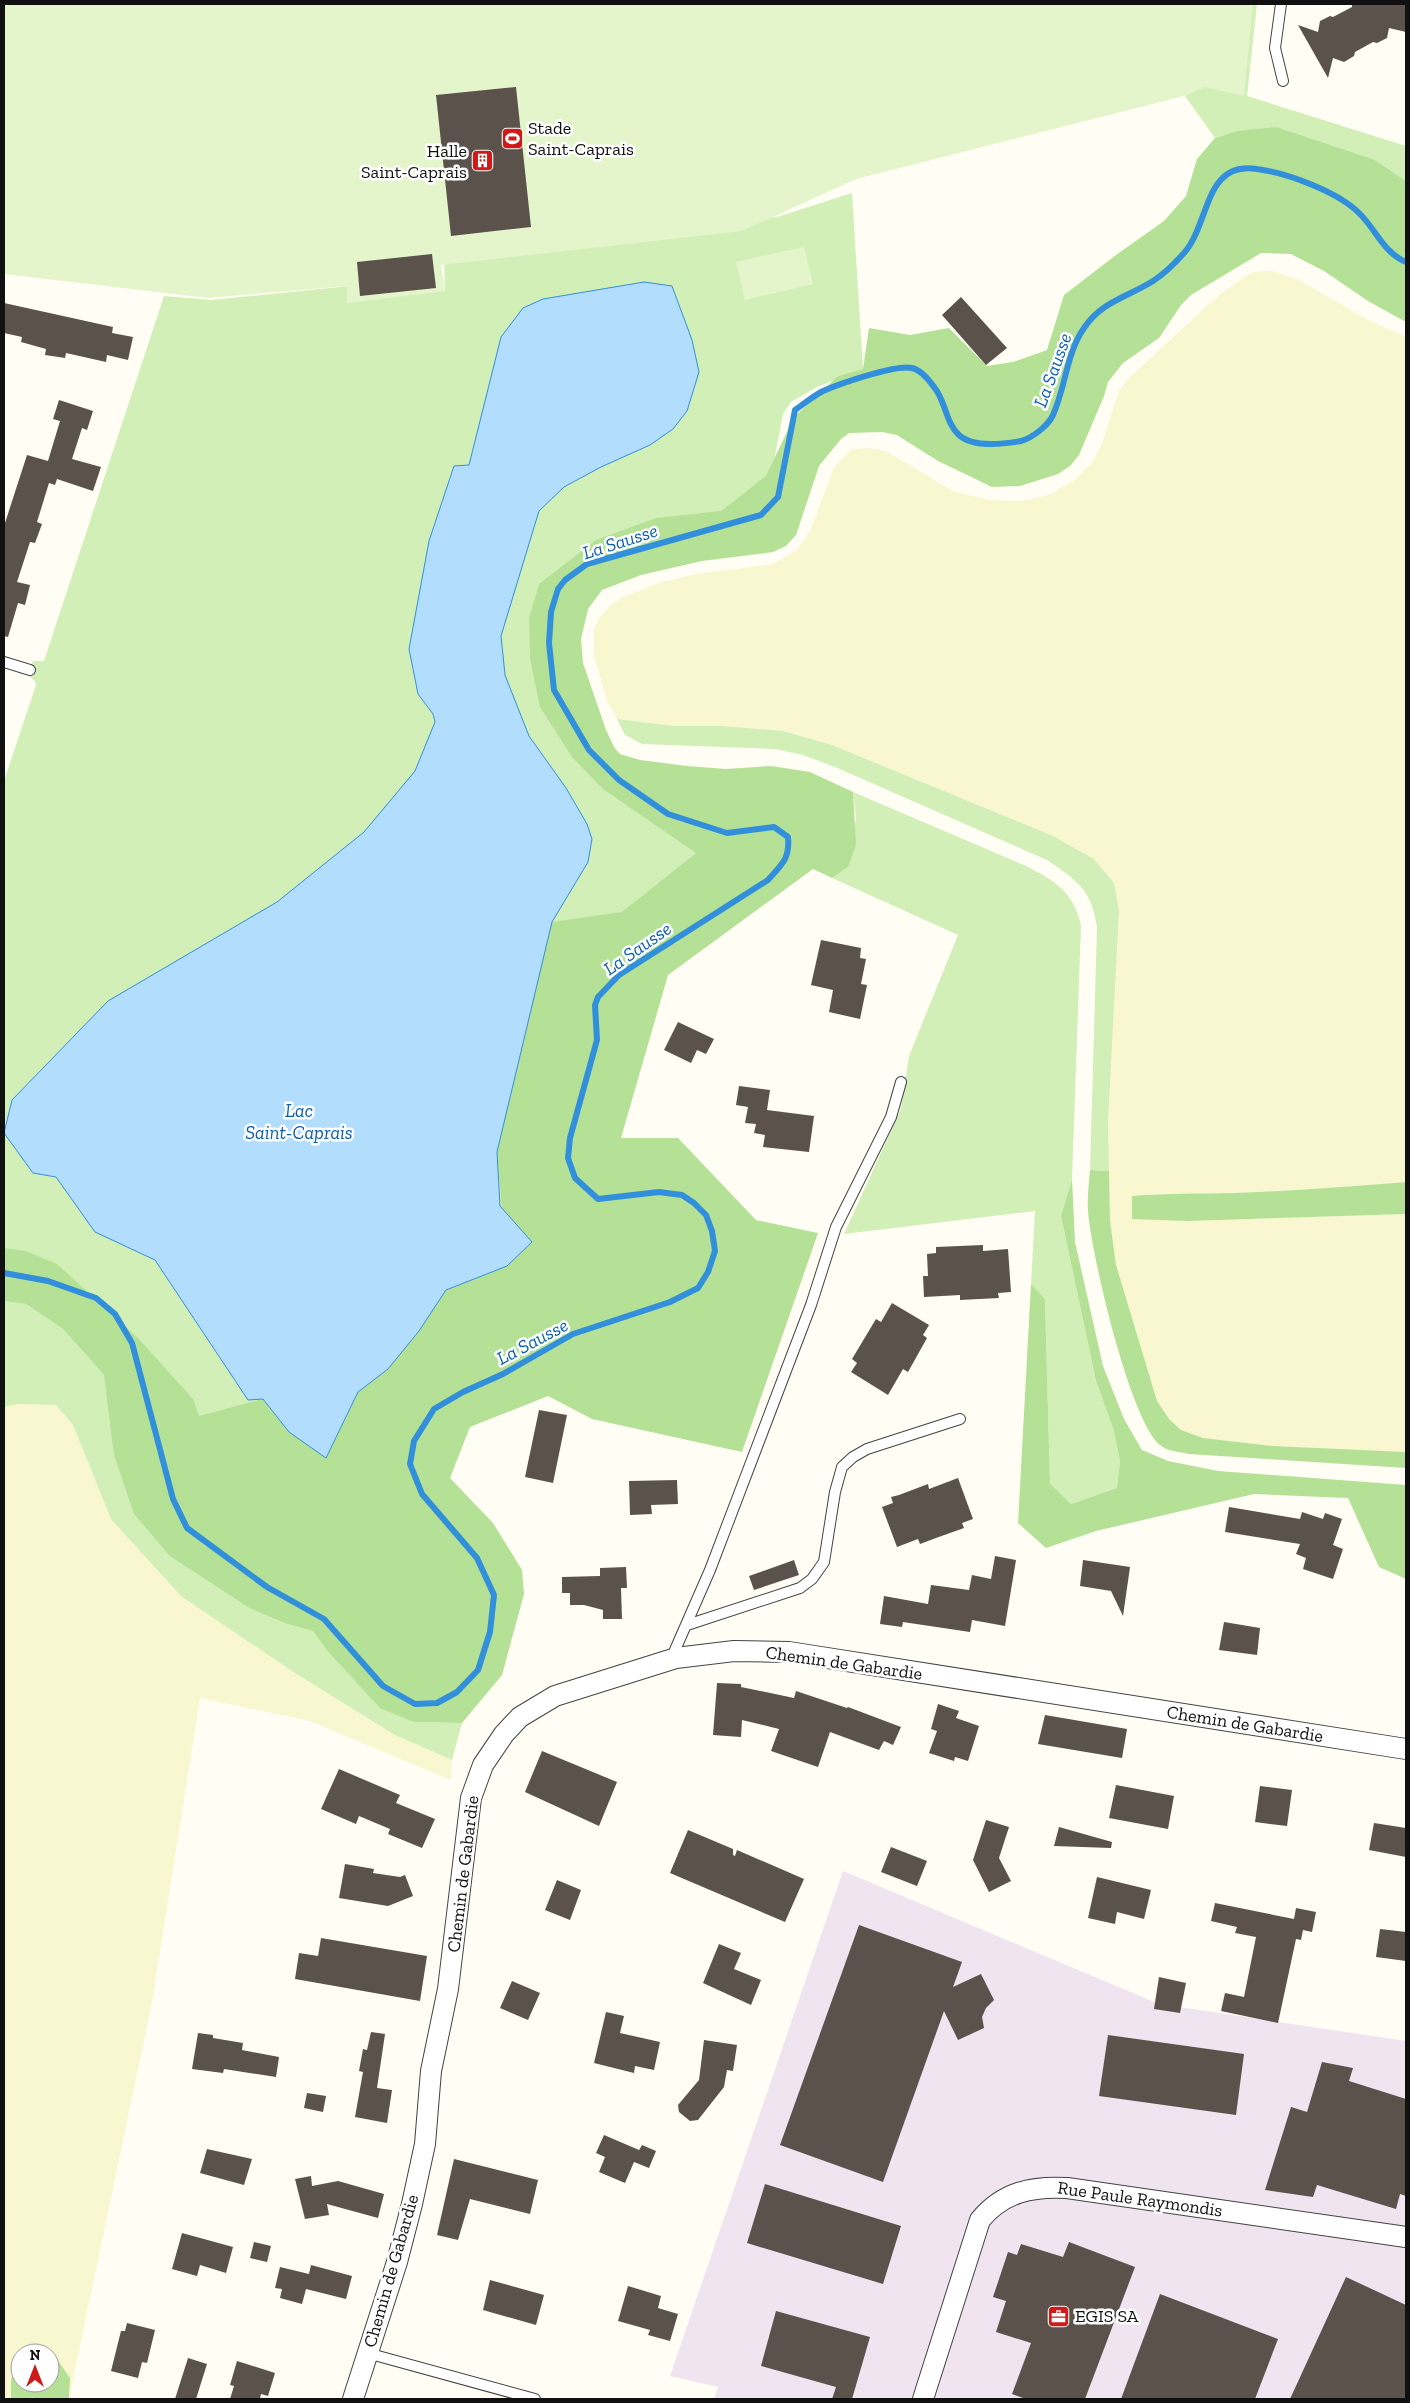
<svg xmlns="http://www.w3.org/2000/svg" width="1410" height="2403" font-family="'Zilla Slab',serif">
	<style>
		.industrial { fill: #efe4ef }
		.farmland { fill: #f9f7d0 }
		.green { fill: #d2efb8 }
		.forest { fill: #b4e196; fill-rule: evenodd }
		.pitch { fill: #e4f5cb }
		.water { fill: #b3ddfc; stroke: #328fdb }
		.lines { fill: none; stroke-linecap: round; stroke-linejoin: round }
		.stream { stroke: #328fdb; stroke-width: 6 }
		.building { fill: #5a524b }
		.service-casing { stroke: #434343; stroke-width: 12 }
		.minor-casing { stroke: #434343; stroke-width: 22 }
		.service { stroke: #fff; stroke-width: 10 }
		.minor { stroke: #fff; stroke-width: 20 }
		.labels { text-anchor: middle; stroke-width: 5; stroke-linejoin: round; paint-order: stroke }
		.poi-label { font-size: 18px; fill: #101010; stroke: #fff; text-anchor: start }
		.street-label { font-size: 18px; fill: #101010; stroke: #fff }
		.water-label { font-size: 19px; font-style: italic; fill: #0b60b0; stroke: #fff }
	</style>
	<rect width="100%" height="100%" fill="#fffdf4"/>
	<path class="industrial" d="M 843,1871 L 1159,2004 L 1406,2041 L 1406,2399 L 714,2399 L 718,2387 L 670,2376 Z"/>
	<path class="farmland" d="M 1262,271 L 1273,271 L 1297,279 L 1368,320 L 1406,337 L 1406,1182 L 1323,1189 L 1198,1194 L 1165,1193 L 1132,1196 L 1132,1218 L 1187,1221 L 1406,1214 L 1406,1452 L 1273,1446 L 1203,1438 L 1181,1430 L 1169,1419 L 1157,1401 L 1116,1265 L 1110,1221 L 1108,1121 L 1094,859 L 1051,835 L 832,745 L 783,731 L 724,726 L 674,726 L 617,719 L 608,703 L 594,656 L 594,629 L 600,617 L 610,606 L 621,598 L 659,583 L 696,574 L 773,564 L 797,550 L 810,531 L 834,468 L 852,449 L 870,448 L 886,451 L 953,491 L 989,500 L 1021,501 L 1049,495 L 1076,479 L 1093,461 L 1102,444 L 1119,391 L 1129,378 L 1220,294 L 1251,273 Z
		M 19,1404 L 56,1405 L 73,1425 L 111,1519 L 295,1673 L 395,1735 L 452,1760 L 451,1780 L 310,1721 L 200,1698 L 152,2002 L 69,2398 L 70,2378 L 55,2356 L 41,2346 L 18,2353 L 11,2381 L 11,2399 L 4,2399 L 4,1407 Z"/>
	<path class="green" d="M 1172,4 L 1257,4 L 1247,96 L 1406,146 L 1406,181 L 1375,160 L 1237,131 L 1215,138 L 1180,89 Z
		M 852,193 L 863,369 L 815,388 L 791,402 L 783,414 L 773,466 L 752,505 L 574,557 L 550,700 L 718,842 L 679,925 L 434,1394 L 444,1686 L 183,1402 L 4,1263 L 4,781 L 36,685 L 35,681 L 29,676 L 33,661 L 44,661 L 164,296 L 211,300 L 350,286 L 352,301 L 445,291 L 444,250 L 777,217 Z
		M 617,719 L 674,726 L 724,726 L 783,731 L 832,745 L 1051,835 L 1094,859 L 1114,883 L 1119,910 L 1108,1121 L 1109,1171 L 1090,1170 L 1097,927 C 1091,888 1077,881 1047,860 L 835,767 L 803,755 L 775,749 L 642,744 L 625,735 Z
		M 853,792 L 1026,866 C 1055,881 1073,891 1081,925 L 1072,1179 L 1061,1216 L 1096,1381 L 1113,1428 L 1120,1460 L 1117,1488 L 1071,1504 L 1050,1483 L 1045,1299 L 1031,1284 L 1035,1211 L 844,1234 L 901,1109 L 909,1056 L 958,935 L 832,878 L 848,867 L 856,818 Z
		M 4,1301 L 26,1304 L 63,1329 L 104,1375 L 108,1398 L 251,1609 L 287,1624 L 313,1631 L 328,1652 L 353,1679 L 414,1722 L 462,1723 L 452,1760 L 395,1735 L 295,1673 L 181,1596 L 111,1519 L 73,1425 L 56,1405 L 19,1404 L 4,1407 Z"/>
	<path class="forest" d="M 1276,127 L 1375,160 L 1406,181 L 1406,322 L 1368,301 L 1324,271 L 1291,254 L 1261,253 L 1191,295 L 1181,305 L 1159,338 L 1123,363 L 1108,382 L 1104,396 L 1079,455 L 1070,466 L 1058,474 L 1020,486 L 992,487 L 938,461 L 897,435 L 882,432 L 849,433 L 841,439 L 819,466 L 796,535 L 786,546 L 773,552 L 702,561 L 641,575 L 602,590 L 588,609 L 581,639 L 583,663 L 606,730 L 614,747 L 620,754 L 640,760 L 687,766 L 726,769 L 771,766 L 810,772 L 853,792 L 856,845 L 848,867 L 832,878 L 813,869 L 668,975 L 621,1138 L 678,1138 L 756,1220 L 818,1233 L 742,1452 L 592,1419 L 548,1396 L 470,1427 L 450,1478 L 493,1523 L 522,1570 L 524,1594 L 502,1675 L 462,1723 L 414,1722 L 380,1708 L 328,1652 L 313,1631 L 287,1624 L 251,1609 L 170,1556 L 134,1514 L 114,1455 L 104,1375 L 63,1329 L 26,1304 L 4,1301 L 4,1248 L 26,1251 L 57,1264 L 138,1338 L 193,1399 L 199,1416 L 263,1399 L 289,1432 L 326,1458 L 358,1392 L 388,1369 L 419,1331 L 446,1290 L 507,1266 L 497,1152 L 552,922 L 622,912 L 696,853 L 603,789 L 572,757 L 540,707 L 530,659 L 529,618 L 539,584 L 596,540 L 656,518 L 721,511 L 766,476 L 794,417 L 838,376 L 863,369 L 869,328 L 910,335 L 949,328 L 987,366 L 1013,362 L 1047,350 L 1064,295 L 1116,255 L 1164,221 L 1186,196 L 1197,159 L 1215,138 L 1237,131 Z
		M 1090,1170 L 1109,1171 L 1110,1221 L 1116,1265 L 1157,1401 L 1169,1419 L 1181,1430 L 1203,1438 L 1273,1446 L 1406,1452 L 1406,1468 L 1189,1454 C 1180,1452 1166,1451 1160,1445 C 1130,1421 1091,1253 1088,1211 C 1087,1198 1089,1183 1090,1170 Z
		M 1072,1179 L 1075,1242 L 1103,1366 L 1124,1419 L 1142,1450 L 1168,1461 L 1218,1471 L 1406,1485 L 1406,1579 L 1379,1567 L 1348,1498 L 1254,1494 L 1096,1531 L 1046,1548 L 1018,1523 L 1031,1284 L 1045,1299 L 1050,1483 L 1071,1504 L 1117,1488 L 1120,1460 L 1113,1428 L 1096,1381 L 1061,1216 Z
		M 1406,1182 L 1406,1214 L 1187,1221 L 1132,1219 L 1132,1196 C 1165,1193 1198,1194 1231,1193 C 1290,1191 1348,1187 1406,1182 Z
		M 41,2346 L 55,2356 L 70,2378 L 69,2398 L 11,2399 L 11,2381 L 18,2353 ZM 20,2353 L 50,2353 L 50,2383 L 20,2383 Z"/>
	<path class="pitch" d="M 4,4 L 1253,4 L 1244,96 L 1205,87 L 1184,96 L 856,179 L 742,231 L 441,265 L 445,291 L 347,303 L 347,286 L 208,298 L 4,274 Z
		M 804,247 L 813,284 L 745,300 L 736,262 Z"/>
	<path class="water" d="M 644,282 L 672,286 L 692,340 L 699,372 L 687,411 L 673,429 L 650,445 L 601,467 L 564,487 L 539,511 L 501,636 L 505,675 L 529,736 L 566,788 L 587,824 L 592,839 L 588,862 L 552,922 L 497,1152 L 500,1206 L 532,1242 L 507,1266 L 446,1290 L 419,1331 L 388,1369 L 358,1392 L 326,1458 L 289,1432 L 263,1399 L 248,1400 L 155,1260 L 95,1232 L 56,1177 L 33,1173 L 4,1133 L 12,1100 L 108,1001 L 277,902 L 364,832 L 415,771 L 435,722 L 433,714 L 418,694 L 409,649 L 429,541 L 454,466 L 469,465 L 501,337 L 523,308 L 543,299 Z"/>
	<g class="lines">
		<path class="stream" d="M 4,1273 L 48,1281 L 96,1298 L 115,1314 L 132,1343 L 173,1499 L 187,1528 L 267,1587 L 324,1619 L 383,1686 L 415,1704 L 437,1703 L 457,1692 L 478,1670 L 490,1632 L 494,1595 L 477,1558 L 422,1494 L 410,1464 L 414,1441 L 434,1409 L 463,1392 L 503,1374 L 573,1334 L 670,1302 L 698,1288 L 708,1272 L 715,1251 L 712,1231 L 706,1215 L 694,1203 L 682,1195 L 659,1192 L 598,1199 L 575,1178 L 568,1158 L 570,1138 L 597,1040 L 595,1005 L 598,997 L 619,975 L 768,880 C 782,864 790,859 788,837 L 774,827 L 727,833 L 668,814 L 619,780 L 589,750 L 554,690 L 549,643 L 551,612 L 558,589 L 565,580 L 587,564 L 761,515 L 778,497 L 795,410 C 804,404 813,396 823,391 C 839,384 896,364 912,368 C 921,370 929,380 934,387 C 946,401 945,422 959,435 C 973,448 1004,444 1021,441 C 1032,438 1048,426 1053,415 C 1066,386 1066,354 1084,328 C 1102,301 1128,297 1153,281 C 1164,274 1176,262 1184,253 C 1210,224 1204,160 1257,169 C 1287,173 1339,192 1360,214 C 1377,231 1384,253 1406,262"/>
	</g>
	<path class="building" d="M 1352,4 L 1406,4 L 1406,32 L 1389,28 L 1387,38 L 1377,43 L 1373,42 L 1355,52 L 1354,56 L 1344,62 L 1333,58 L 1328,78 L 1298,25 L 1318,32 L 1320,21 L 1330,16 L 1333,17 L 1352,7 Z
		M 516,87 L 531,227 L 451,236 L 436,95 Z
		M 432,254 L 436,288 L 360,296 L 357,262 Z
		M 961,297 L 1007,348 L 986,365 L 942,315 Z
		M 4,303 L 113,327 L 112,333 L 133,337 L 128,360 L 107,355 L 106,362 L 66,353 L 65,358 L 45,355 L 46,349 L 21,342 L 22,337 L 4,333 Z
		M 59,400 L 93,411 L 87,430 L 82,428 L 72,459 L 101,467 L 93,491 L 57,479 L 55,485 L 49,483 L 37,522 L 42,524 L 35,543 L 30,542 L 17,582 L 30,585 L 25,605 L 18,603 L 8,637 L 4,636 L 4,526 L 27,455 L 48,461 L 60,421 L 53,419 Z
		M 821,940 L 861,948 L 860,958 L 866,959 L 861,984 L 867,985 L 860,1019 L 829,1012 L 833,990 L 811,985 Z
		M 678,1022 L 714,1039 L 706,1054 L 697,1050 L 691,1063 L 664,1050 Z
		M 739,1086 L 770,1090 L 767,1110 L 814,1116 L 809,1152 L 763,1147 L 765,1135 L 754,1133 L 756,1124 L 745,1123 L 748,1107 L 736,1105 Z
		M 983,1245 L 983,1251 L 1008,1249 L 1011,1292 L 998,1293 L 999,1298 L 960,1300 L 960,1295 L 924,1297 L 923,1276 L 928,1276 L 927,1254 L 936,1253 L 936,1247 Z
		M 892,1303 L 929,1325 L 923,1335 L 927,1338 L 908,1372 L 903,1369 L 888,1395 L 851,1372 L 857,1363 L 852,1359 L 876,1319 L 881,1322 Z
		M 539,1410 L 567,1415 L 553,1483 L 525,1477 Z
		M 958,1478 L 973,1519 L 962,1523 L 964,1528 L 936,1538 L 920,1544 L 918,1539 L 897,1547 L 882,1507 L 893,1503 L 891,1497 L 899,1495 L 928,1484 L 929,1489 Z
		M 677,1480 L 678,1504 L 651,1505 L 652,1514 L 630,1515 L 629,1481 Z
		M 1229,1507 L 1300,1519 L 1302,1512 L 1323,1519 L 1325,1513 L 1342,1519 L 1333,1545 L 1343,1549 L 1333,1579 L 1303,1569 L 1306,1558 L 1296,1554 L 1300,1544 L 1225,1532 Z
		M 995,1556 L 1016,1560 L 1005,1626 L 972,1620 L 970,1632 L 903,1622 L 902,1627 L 880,1624 L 884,1596 L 928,1604 L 931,1585 L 969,1590 L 972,1575 L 991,1579 Z
		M 794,1560 L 799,1575 L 754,1590 L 749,1576 Z
		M 1083,1560 L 1130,1567 L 1123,1616 L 1111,1591 L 1080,1586 Z
		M 626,1567 L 627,1588 L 621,1588 L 622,1619 L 603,1619 L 603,1610 L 584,1605 L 570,1605 L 570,1593 L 562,1593 L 562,1577 L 600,1576 L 600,1568 Z
		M 1224,1622 L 1260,1628 L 1257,1655 L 1219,1650 Z
		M 717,1683 L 741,1684 L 741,1687 L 794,1698 L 796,1691 L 847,1708 L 848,1707 L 901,1727 L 893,1745 L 884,1741 L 879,1750 L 830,1732 L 818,1767 L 771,1751 L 779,1729 L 742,1720 L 741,1737 L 713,1735 Z
		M 938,1704 L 959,1711 L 956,1718 L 979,1726 L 968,1761 L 955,1757 L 954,1761 L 929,1753 L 937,1731 L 931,1729 Z
		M 1045,1715 L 1127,1729 L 1122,1758 L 1038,1744 Z
		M 542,1751 L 617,1782 L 599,1826 L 525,1792 Z
		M 339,1769 L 400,1795 L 396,1803 L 435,1819 L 422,1848 L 388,1834 L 390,1829 L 359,1816 L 356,1824 L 321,1809 Z
		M 1116,1785 L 1174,1796 L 1168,1829 L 1109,1818 Z
		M 1260,1786 L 1292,1790 L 1287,1826 L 1255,1822 Z
		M 986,1820 L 1009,1827 L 999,1858 L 1011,1881 L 989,1892 L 973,1860 Z
		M 1374,1823 L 1406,1828 L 1406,1857 L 1369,1850 Z
		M 1059,1827 L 1112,1842 L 1111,1848 L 1054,1846 Z
		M 688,1830 L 733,1849 L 733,1855 L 735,1856 L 737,1850 L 804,1879 L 785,1922 L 670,1873 Z
		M 891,1847 L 927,1861 L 917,1886 L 881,1872 Z
		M 345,1864 L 374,1869 L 373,1873 L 400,1877 L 405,1875 L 413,1896 L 388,1906 L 339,1898 Z
		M 1097,1877 L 1151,1890 L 1144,1919 L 1117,1912 L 1115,1924 L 1088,1918 Z
		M 557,1880 L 581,1890 L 570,1920 L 545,1910 Z
		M 1215,1903 L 1294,1919 L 1296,1908 L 1316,1912 L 1312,1932 L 1303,1930 L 1301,1940 L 1296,1939 L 1278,2023 L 1221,2011 L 1225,1993 L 1244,1997 L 1256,1937 L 1235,1933 L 1237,1927 L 1211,1921 Z
		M 859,1925 L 962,1962 L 953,1987 L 981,1974 L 994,2000 L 986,2008 L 982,2017 L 984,2028 L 958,2040 L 944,2011 L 883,2182 L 780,2145 Z
		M 1380,1929 L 1406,1932 L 1406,1961 L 1376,1957 Z
		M 321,1938 L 427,1956 L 420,2001 L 295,1979 L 299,1953 L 318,1956 Z
		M 719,1944 L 741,1953 L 734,1969 L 761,1980 L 751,2005 L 703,1983 Z
		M 1159,1977 L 1186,1983 L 1180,2013 L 1154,2009 Z
		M 512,1981 L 540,1993 L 528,2020 L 500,2008 Z
		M 606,2012 L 624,2016 L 620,2033 L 660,2042 L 654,2070 L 635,2066 L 634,2073 L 594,2063 Z
		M 371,2032 L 385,2034 L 377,2088 L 392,2090 L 387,2123 L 355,2117 L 363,2072 L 359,2071 L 363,2049 L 367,2050 Z
		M 198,2033 L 213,2035 L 213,2038 L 243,2043 L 242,2050 L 279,2057 L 276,2077 L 224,2069 L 223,2073 L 192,2069 Z
		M 1108,2035 L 1244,2054 L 1236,2115 L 1099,2096 Z
		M 704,2040 L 737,2045 L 733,2071 L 727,2070 L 724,2087 L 698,2120 L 690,2121 L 679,2112 L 678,2105 L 699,2080 Z
		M 1322,2062 L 1353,2068 L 1349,2081 L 1406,2099 L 1406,2196 L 1400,2194 L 1396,2209 L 1317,2185 L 1313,2197 L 1265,2190 L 1291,2107 L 1307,2112 Z
		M 307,2093 L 326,2096 L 323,2112 L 304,2108 Z
		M 604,2135 L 639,2150 L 638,2152 L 642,2145 L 656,2151 L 649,2168 L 634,2162 L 625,2183 L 599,2172 L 605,2157 L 596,2153 Z
		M 207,2149 L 252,2159 L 244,2185 L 200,2173 Z
		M 454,2159 L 538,2180 L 530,2214 L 470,2199 L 458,2240 L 437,2235 Z
		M 311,2176 L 312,2186 L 338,2181 L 384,2194 L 378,2218 L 327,2204 L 329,2215 L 305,2219 L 295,2179 Z
		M 765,2184 L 901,2226 L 883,2284 L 747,2243 Z
		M 182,2233 L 233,2247 L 226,2273 L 200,2265 L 197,2276 L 172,2269 Z
		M 254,2242 L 271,2246 L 267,2262 L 250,2258 Z
		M 1069,2242 L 1135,2267 L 1085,2399 L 1026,2399 L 1012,2394 L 1031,2343 L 996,2332 L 1006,2301 L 993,2297 L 1008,2252 L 1017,2255 L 1021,2244 L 1063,2257 Z
		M 311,2265 L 352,2276 L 346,2299 L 306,2289 L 302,2304 L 280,2298 L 282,2289 L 275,2288 L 280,2267 L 309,2274 Z
		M 1346,2277 L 1406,2305 L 1406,2399 L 1290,2399 Z
		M 490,2280 L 544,2295 L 536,2325 L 483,2310 Z
		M 628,2286 L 661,2296 L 658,2308 L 678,2314 L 670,2341 L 648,2335 L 650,2330 L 618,2321 Z
		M 1160,2294 L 1278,2339 L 1255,2399 L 1121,2399 Z
		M 776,2311 L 870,2337 L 852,2399 L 832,2399 L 836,2387 L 761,2366 Z
		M 127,2323 L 155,2330 L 147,2363 L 142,2362 L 138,2378 L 111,2371 L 121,2331 L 125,2331 Z
		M 188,2358 L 207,2364 L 196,2399 L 175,2399 Z
		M 237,2361 L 275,2373 L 268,2396 L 261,2394 L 260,2399 L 230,2399 L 234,2386 L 230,2385 Z"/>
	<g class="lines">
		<defs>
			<path id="service" d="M 1281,4 L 1275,48 L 1283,81
				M 4,662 L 30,670
				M 687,1625 L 800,1588 L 812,1579 L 824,1562 L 835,1492 L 842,1467 L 853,1457 L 867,1449 L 960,1419
				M 676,1658 L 675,1650 L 710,1570 L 811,1305 L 836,1227 L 891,1117 L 901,1082
				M 367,2353 L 535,2399"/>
			<path id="minor" d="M 353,2399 L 397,2262 L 412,2204 L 425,2144 L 431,2071 L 448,1989 L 471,1798 L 483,1765 L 504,1734 L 520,1717 L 555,1696 L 676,1658 L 734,1651 L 789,1652 L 1406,1749
				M 923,2399 L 980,2220 C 1003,2192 1032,2186 1067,2188 L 1406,2237"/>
		</defs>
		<use href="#service" class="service-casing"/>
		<use href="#minor" class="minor-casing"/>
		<use href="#service" class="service"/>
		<use href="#minor" class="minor"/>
	</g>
	<defs>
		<symbol id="stadium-square" viewBox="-11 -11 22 22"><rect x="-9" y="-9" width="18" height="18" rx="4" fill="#d01919" stroke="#fff"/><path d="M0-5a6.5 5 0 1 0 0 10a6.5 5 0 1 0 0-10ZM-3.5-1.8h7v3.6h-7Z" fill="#fff"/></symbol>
		<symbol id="building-square" viewBox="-11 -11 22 22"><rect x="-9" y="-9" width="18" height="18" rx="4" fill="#d01919" stroke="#fff"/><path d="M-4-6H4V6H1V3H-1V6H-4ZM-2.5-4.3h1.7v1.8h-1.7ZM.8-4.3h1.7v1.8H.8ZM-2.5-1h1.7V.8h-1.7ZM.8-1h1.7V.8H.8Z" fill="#fff"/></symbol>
		<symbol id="office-square" viewBox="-11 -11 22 22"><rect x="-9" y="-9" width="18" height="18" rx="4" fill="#d01919" stroke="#fff"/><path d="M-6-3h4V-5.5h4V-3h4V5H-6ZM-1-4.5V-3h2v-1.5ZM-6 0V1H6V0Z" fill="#fff"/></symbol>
	</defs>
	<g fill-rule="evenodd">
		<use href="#stadium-square" x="500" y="126" width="25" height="25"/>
		<use href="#building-square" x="470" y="148" width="25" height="25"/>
		<use href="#office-square" x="1046" y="2304" width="25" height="25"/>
	</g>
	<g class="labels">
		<g class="poi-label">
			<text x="528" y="134">Stade<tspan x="528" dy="21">Saint-Caprais</tspan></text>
			<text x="467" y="157" text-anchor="end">Halle<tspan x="467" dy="21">Saint-Caprais</tspan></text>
			<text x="1075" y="2322">EGIS SA</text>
		</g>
		<g class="street-label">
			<text transform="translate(844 1663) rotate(8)" y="6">Chemin de Gabardie</text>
			<text transform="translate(1245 1724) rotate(9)" y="6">Chemin de Gabardie</text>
			<text transform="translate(463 1874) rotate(-83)" y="6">Chemin de Gabardie</text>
			<text transform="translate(1140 2199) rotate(8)" y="6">Rue Paule Raymondis</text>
			<text transform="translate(391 2271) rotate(-74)" y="6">Chemin de Gabardie</text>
		</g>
		<g class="water-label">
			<text transform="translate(1052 370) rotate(-70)" y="7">La Sausse</text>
			<text transform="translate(620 541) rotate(-18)" y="7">La Sausse</text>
			<text transform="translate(637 948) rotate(-35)" y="7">La Sausse</text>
			<text x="299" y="1117">Lac<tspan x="299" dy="22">Saint-Caprais</tspan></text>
			<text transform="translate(532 1341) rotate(-28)" y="7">La Sausse</text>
		</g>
	</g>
	<rect width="1410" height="2403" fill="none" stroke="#101010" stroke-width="10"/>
	<g transform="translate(35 2368)"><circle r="24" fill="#ffffff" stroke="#9f9f9f"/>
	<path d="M0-4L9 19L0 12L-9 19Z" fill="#d01919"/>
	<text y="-8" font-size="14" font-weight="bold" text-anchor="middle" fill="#101010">N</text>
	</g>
</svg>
